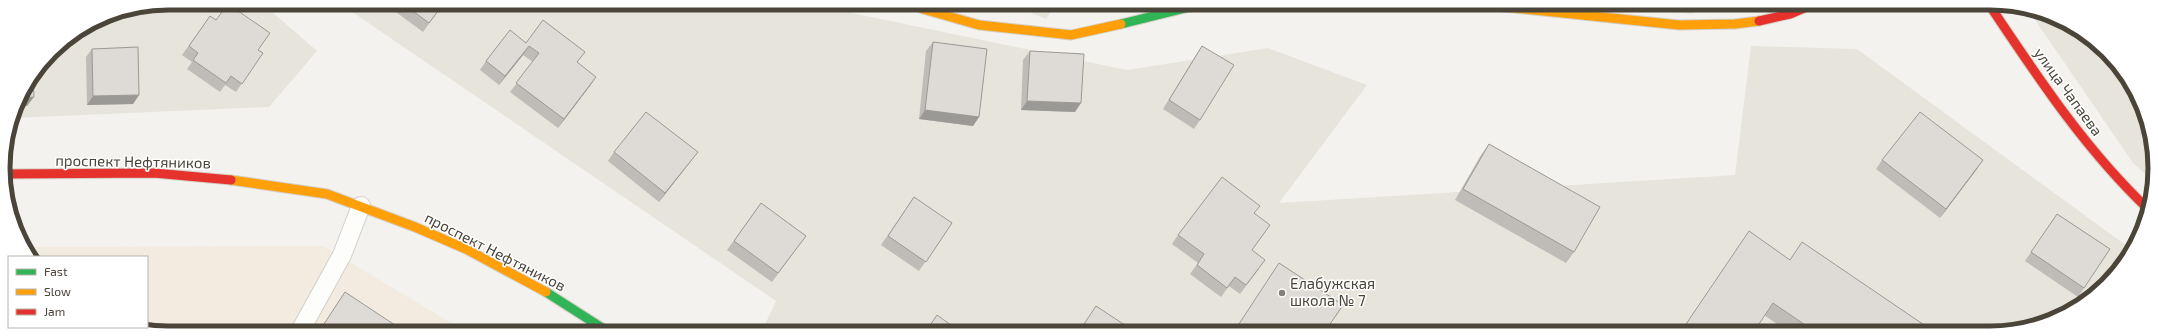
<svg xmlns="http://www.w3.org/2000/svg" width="2158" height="336" font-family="'Exo 2',sans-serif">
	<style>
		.residential { fill: #e7e4dc }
		.commercial { fill: #f3ebdf }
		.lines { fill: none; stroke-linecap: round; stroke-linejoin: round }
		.lane-casing { stroke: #d2d0cb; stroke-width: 20 }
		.fast-casing { stroke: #d3cfc5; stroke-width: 11 }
		.slow-casing { stroke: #d3cfc5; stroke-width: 11 }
		.jam-casing { stroke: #d3cfc5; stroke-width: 11 }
		.lane { stroke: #fdfdfc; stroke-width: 18 }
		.fast { stroke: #30b455; stroke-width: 9 }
		.slow { stroke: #ff9f0a; stroke-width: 9 }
		.jam { stroke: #e5322d; stroke-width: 9 }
		.wall { fill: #bfbcb8 }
		.shaded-wall { fill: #9b9996 }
		.building { fill: #dedbd6; stroke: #9b9996 }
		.poi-dot { fill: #868178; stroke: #fff; stroke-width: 1.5 }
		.labels { text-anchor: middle; stroke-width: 3; stroke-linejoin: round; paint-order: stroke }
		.street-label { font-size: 15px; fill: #4b4439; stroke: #fff }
		.poi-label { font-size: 15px; fill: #4b4439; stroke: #fff; text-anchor: start }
		.rim { fill: none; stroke: #4b4439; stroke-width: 5 }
	</style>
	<rect width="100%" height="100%" fill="#f4f2ee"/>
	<path class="residential" d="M 168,3 L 262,3 L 317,51 L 269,107 L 13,118 L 16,105 L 51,51 L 105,15 Z
		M 339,3 L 804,3 L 1127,70 L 1268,48 L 1367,85 L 1279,203 L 1735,175 L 1751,46 L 1857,49 L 2131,249 L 2107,285 L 2063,316 L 2001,333 L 761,333 L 776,301 Z
		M 1007,3 L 1056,3 L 1046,19 Z
		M 1577,3 L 1703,3 L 1692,14 Z
		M 2029,11 L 2063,20 L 2114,59 L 2146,115 L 2154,182 L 2133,163 Z"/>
	<path class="commercial" d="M 323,246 L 468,333 L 157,333 L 136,327 L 147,327 L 147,257 L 33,257 L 27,247 Z"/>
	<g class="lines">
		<defs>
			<path id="lane" d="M 299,333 L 342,255 L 361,206"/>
			<path id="fast" d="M 1121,24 L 1206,3
				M 546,292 L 610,333"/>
			<path id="slow" d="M 911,3 L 923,9 L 979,25 L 1071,35 L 1121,24
				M 1465,3 L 1679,25 L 1735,24 L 1759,21
				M 231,180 L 327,194 L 415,227 L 466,249 L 546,292"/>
			<path id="jam" d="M 1988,3 C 2037,76 2084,148 2148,209
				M 1759,21 L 1790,14 L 1816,3
				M 5,174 L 154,173 L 231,180"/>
		</defs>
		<use href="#lane" class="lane-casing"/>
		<use href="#fast" class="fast-casing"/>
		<use href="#slow" class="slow-casing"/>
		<use href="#jam" class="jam-casing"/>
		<use href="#lane" class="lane"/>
		<use href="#fast" class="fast"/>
		<use href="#slow" class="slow"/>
		<use href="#jam" class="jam"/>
	</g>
	<path class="wall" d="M 392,3 L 444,3 L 423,32 L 389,7 Z
		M 210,16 L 263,53 L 236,92 L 225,85 L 220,92 L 187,69 L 192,62 L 182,55 Z
		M 933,42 L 979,117 L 973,126 L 919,119 L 926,51 Z
		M 526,43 L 578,63 L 596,77 L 558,128 L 510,92 L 533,62 L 523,55 L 499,85 L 480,70 L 486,61 Z
		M 1202,46 L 1200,120 L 1194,129 L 1163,109 L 1196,55 Z
		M 92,49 L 139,95 L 133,104 L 87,105 L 86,57 Z
		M 1030,51 L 1075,112 L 1021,110 L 1023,60 Z
		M 1489,144 L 1574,252 L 1566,263 L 1455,200 L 1481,155 Z
		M 614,152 L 698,152 L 691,161 L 659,202 L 608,161 Z
		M 1882,160 L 1977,169 L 1940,218 L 1876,169 Z
		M 914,197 L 952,223 L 919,271 L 881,245 Z
		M 761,203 L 806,236 L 772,282 L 727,250 Z
		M 1255,213 L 1264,234 L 1252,250 L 1259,269 L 1240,294 L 1229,286 L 1221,297 L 1190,274 L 1198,263 L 1172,244 L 1178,235 Z
		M 2057,214 L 2110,249 L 2078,297 L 2025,261 Z
		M 1790,259 L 1936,333 L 1790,333 L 1764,315 Z"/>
	<path class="shaded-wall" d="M 529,46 L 523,55 L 499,85 L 505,76 Z
		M 596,77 L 590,86 L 558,128 L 564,119 Z
		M 139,95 L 133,104 L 87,105 L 93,96 Z
		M 34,97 L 27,106 L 15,106 L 16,105 L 20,98 Z
		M 1027,101 L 1081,103 L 1075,112 L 1021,110 Z
		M 925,110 L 979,117 L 973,126 L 919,119 Z
		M 698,152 L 691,161 L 659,202 L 665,193 Z
		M 1983,160 L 1977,169 L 1940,218 L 1946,209 Z"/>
	<path class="building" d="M 402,3 L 444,3 L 429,23 Z
		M 228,4 L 270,33 L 258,50 L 263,53 L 242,84 L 231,76 L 226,83 L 193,60 L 198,53 L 189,46 L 210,16 L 216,20 Z
		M 543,20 L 585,52 L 577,62 L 596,77 L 564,119 L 516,83 L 539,53 L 529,46 L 505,76 L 486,61 L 510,30 L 526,43 Z
		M 933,42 L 987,49 L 979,117 L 925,110 Z
		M 1202,46 L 1234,65 L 1200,120 L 1169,100 Z
		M 138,47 L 139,95 L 93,96 L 92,49 Z
		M 1030,51 L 1084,54 L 1081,103 L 1027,101 Z
		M 33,78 L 34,97 L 20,98 Z
		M 646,112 L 698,152 L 665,193 L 614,152 Z
		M 1920,112 L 1983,160 L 1946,209 L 1882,160 Z
		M 1489,144 L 1600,207 L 1574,252 L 1463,189 Z
		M 1222,177 L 1260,206 L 1254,213 L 1270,225 L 1252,250 L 1265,260 L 1246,285 L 1235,277 L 1227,288 L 1197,265 L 1204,254 L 1178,235 Z
		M 914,197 L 952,223 L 926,262 L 888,236 Z
		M 761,203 L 806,236 L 778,273 L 734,241 Z
		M 2057,214 L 2110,249 L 2084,288 L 2031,252 Z
		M 1749,231 L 1790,260 L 1802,242 L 1936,333 L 1817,333 L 1773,303 L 1753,333 L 1680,333 Z
		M 1279,263 L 1343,305 L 1324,333 L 1233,333 Z
		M 345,292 L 407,333 L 318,333 Z
		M 1096,306 L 1137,333 L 1078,333 Z
		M 937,315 L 962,333 L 925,333 Z"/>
	<circle class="poi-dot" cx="1282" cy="293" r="4"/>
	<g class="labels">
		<g class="street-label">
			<text transform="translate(2068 92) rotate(54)" y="5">улица Чапаева</text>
			<text transform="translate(133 162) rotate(1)" y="5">проспект Нефтяников</text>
			<text transform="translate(495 252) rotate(27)" y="5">проспект Нефтяников</text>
		</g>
		<g class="poi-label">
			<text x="1290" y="289">Елабужская<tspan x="1290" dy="17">школа № 7</tspan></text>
		</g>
	</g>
	<path d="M0 0H2158V336H0ZM168 10H1990A158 158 0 0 1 2148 168V168A158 158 0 0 1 1990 326H168A158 158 0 0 1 10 168V168A158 158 0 0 1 168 10Z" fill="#fff" fill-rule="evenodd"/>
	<path class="rim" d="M168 10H1990A158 158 0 0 1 2148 168V168A158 158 0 0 1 1990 326H168A158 158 0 0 1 10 168V168A158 158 0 0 1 168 10Z"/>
	<rect x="8" y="256" width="140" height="72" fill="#ffffff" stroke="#b7b4b0"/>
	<rect x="16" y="269" width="20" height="6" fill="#30b455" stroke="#b7b4b0"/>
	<text x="44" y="276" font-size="12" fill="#4b4439">Fast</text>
	<rect x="16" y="289" width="20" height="6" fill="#ff9f0a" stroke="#b7b4b0"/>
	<text x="44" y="296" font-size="12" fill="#4b4439">Slow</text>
	<rect x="16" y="309" width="20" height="6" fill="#e5322d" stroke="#b7b4b0"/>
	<text x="44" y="316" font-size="12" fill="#4b4439">Jam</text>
</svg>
